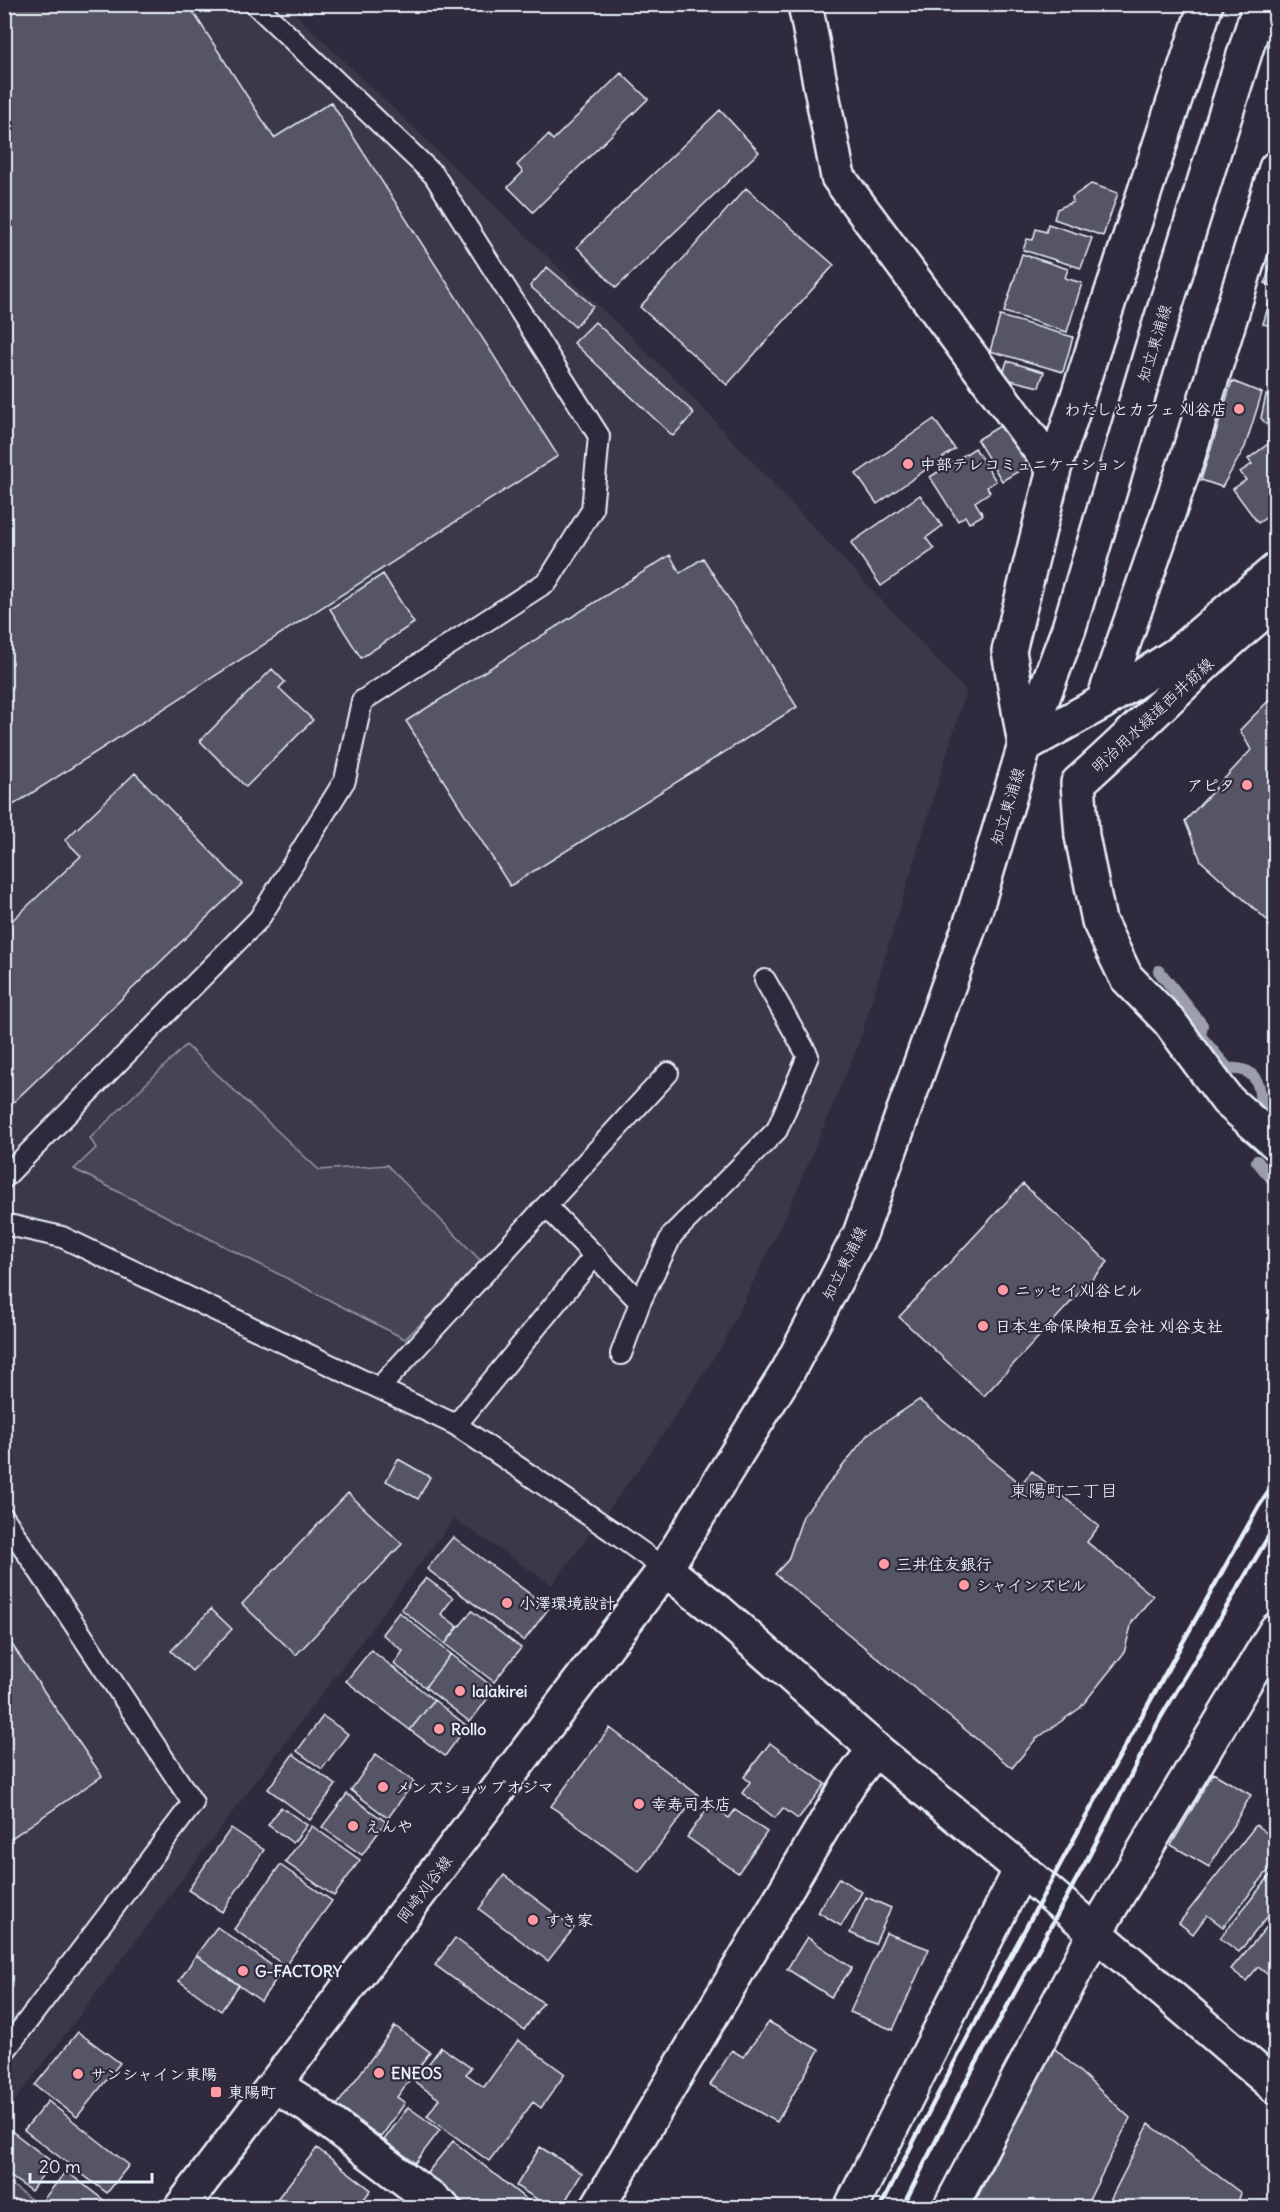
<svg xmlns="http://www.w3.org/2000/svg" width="1280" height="2212" font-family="Delius,'Klee One',sans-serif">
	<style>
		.built { fill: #3b3749 }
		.green { fill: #464455; stroke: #979aa6; stroke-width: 1.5 }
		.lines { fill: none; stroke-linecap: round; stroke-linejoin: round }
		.stream { stroke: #9c9fab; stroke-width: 12 }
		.building { fill: #575565; stroke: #e8f1f8; stroke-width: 1.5 }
		.lane-casing { stroke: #e8f1f8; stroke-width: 24 }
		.street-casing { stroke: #e8f1f8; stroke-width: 38 }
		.secondary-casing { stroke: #e8f1f8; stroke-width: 38 }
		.primary-casing { stroke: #e8f1f8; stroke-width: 38 }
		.lane { stroke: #2f2a3d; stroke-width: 20 }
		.street { stroke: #2f2a3d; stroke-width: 33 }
		.secondary { stroke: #2f2a3d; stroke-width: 33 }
		.primary { stroke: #2f2a3d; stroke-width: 33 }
		.rail { stroke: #e8f1f8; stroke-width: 4.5 }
		.poi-dot { fill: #ff9aa2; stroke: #2f2a3d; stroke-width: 2 }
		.labels { text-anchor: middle; stroke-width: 4.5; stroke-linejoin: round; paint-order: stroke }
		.street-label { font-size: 16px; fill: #e8f1f8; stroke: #2f2a3d }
		.poi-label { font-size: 16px; font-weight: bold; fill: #e8f1f8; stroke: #2f2a3d; text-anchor: start }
		.neighbourhood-label { font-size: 18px; fill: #e8f1f8; stroke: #2f2a3d }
	</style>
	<rect width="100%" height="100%" fill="#2f2a3d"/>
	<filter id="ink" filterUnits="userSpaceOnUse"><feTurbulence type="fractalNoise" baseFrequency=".0167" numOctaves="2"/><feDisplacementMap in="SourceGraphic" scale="12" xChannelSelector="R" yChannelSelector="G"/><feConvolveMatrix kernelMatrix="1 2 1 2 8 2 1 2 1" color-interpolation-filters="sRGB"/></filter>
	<g filter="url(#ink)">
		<path class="built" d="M 5,5 L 286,5 L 684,388 L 966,691 L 859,1043 L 790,1207 L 722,1346 L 644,1462 L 552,1585 L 454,1519 L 5,2114 Z"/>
		<path class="green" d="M 186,1045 L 319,1170 L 387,1165 L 483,1263 L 405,1339 L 74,1169 L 96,1148 L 90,1138 Z
			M 4,2180 L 5,2180 L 41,2207 L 5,2207 Z"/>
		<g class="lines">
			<path class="stream" d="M 1159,971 L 1202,1025 L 1200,1036 L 1228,1069 C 1253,1066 1262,1082 1260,1106 L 1272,1121
				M 1257,1161 L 1276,1184"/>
		</g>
		<path class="building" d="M 4,4 L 188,4 L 274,138 L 331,102 L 558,456 L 4,811 Z
			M 621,73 L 648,99 L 533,212 L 508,187 L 523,172 L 517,165 L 548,135 L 553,140 Z
			M 720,110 L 759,152 L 616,288 L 577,247 Z
			M 1091,184 L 1118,193 L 1103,236 L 1054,219 L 1057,209 L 1073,202 L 1072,197 Z
			M 746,188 L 834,265 L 727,385 L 640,307 Z
			M 1048,224 L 1092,238 L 1081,268 L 1023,250 L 1027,239 L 1033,240 L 1036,229 L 1046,232 Z
			M 1276,248 L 1276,327 L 1263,324 L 1274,287 L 1265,283 Z
			M 1022,254 L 1068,269 L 1065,278 L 1082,283 L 1067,332 L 1004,312 Z
			M 547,267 L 593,306 L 575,327 L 530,286 Z
			M 1000,316 L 1073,337 L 1063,372 L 990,351 Z
			M 595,322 L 694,413 L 673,436 L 574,343 Z
			M 1007,361 L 1044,372 L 1039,387 L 1002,378 Z
			M 1232,381 L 1262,393 L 1245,447 L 1222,487 L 1201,480 Z
			M 1266,395 L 1276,398 L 1276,435 L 1261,418 Z
			M 934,419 L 955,449 L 877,504 L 856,474 Z
			M 1003,424 L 1029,465 L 1002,481 L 977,440 Z
			M 1272,441 L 1276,446 L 1276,511 L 1258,523 L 1233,489 L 1246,480 L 1240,472 L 1252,464 L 1248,459 Z
			M 975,448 L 996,481 L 987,487 L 990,492 L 975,502 L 983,515 L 969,523 L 965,516 L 958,521 L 930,477 Z
			M 920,495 L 942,526 L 926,538 L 934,549 L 881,586 L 851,543 Z
			M 670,555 L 680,573 L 703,558 L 797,707 L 510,886 L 406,721 Z
			M 383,574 L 414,623 L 361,658 L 330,609 Z
			M 272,669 L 285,682 L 279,688 L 313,720 L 246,787 L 200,741 Z
			M 1276,693 L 1276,928 L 1201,861 L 1185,821 L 1251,750 L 1240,730 Z
			M 135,773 L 242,884 L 4,1111 L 4,928 L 81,856 L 65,840 Z
			M 1023,1184 L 1108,1262 L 984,1396 L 899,1317 Z
			M 919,1400 L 1021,1484 L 1032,1471 L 1099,1526 L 1087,1542 L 1153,1596 L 1132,1622 L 1124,1653 L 1080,1708 L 1036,1739 L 1012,1768 L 775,1574 L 788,1560 L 803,1516 L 868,1434 Z
			M 398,1459 L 430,1477 L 418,1499 L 386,1481 Z
			M 348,1493 L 402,1544 L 296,1655 L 242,1604 Z
			M 453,1537 L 549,1608 L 524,1641 L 427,1569 Z
			M 426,1578 L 453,1598 L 441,1614 L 458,1627 L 445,1644 L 401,1609 Z
			M 211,1609 L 232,1629 L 192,1671 L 171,1651 Z
			M 472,1611 L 521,1648 L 494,1682 L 445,1644 Z
			M 399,1612 L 451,1654 L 425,1687 L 394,1664 L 403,1651 L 382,1634 Z
			M 4,1633 L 102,1776 L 4,1843 Z
			M 371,1650 L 434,1700 L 410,1730 L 346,1681 Z
			M 451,1654 L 495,1689 L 470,1722 L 425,1687 Z
			M 434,1700 L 467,1726 L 445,1756 L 410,1730 Z
			M 323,1716 L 348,1734 L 322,1769 L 297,1751 Z
			M 610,1728 L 698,1795 L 639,1872 L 551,1806 Z
			M 770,1743 L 825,1784 L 798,1819 L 783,1808 L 775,1818 L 742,1793 L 750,1782 L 744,1777 Z
			M 293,1754 L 336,1785 L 310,1820 L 268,1789 Z
			M 376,1754 L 414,1782 L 388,1818 L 351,1790 Z
			M 1213,1773 L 1251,1795 L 1209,1867 L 1171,1845 Z
			M 347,1794 L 386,1822 L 362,1855 L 322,1827 Z
			M 710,1805 L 729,1818 L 735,1810 L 767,1832 L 738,1873 L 687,1837 Z
			M 281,1807 L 307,1825 L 293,1843 L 268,1825 Z
			M 1256,1825 L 1276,1840 L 1276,1861 L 1223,1927 L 1207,1915 L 1193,1934 L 1179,1923 Z
			M 312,1826 L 360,1860 L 334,1896 L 285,1862 Z
			M 231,1828 L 264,1850 L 222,1912 L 188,1890 Z
			M 280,1865 L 332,1901 L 285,1966 L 234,1929 Z
			M 1276,1868 L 1276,1906 L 1239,1952 L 1220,1938 Z
			M 504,1875 L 574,1928 L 548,1961 L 479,1909 Z
			M 839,1878 L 862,1892 L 841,1926 L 818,1912 Z
			M 866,1897 L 891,1908 L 875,1944 L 850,1933 Z
			M 1276,1916 L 1276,1981 L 1258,1967 L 1246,1981 L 1231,1969 Z
			M 217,1927 L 281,1972 L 261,2001 L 196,1955 Z
			M 886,1933 L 929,1949 L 893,2030 L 850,2012 Z
			M 807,1937 L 852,1968 L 831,1997 L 787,1969 Z
			M 455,1938 L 543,2003 L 524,2030 L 435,1965 Z
			M 196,1955 L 239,1985 L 221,2011 L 179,1981 Z
			M 769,2022 L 819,2050 L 777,2122 L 710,2085 L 732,2050 L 743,2057 Z
			M 395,2026 L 430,2052 L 397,2097 L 405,2103 L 381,2137 L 337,2105 Z
			M 78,2032 L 120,2063 L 77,2117 L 35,2085 Z
			M 518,2040 L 565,2074 L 541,2108 L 533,2102 L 489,2161 L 427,2116 L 439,2099 L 415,2082 L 441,2047 L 471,2068 L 466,2074 L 484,2087 Z
			M 1053,2047 L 1130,2118 L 1085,2208 L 972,2208 Z
			M 48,2101 L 129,2165 L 107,2193 L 24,2130 Z
			M 408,2107 L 440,2130 L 415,2163 L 384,2140 Z
			M 1149,2124 L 1241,2193 L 1236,2208 L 1106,2208 Z
			M 5,2126 L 52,2162 L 31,2191 L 4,2172 Z
			M 453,2141 L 537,2208 L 470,2208 L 427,2173 Z
			M 540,2147 L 582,2173 L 561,2208 L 551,2208 L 516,2186 Z
			M 317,2148 L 371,2190 L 357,2208 L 270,2208 Z
			M 66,2171 L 106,2202 L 102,2208 L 54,2208 L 43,2200 Z"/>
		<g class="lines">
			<defs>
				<path id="lane" d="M 4,1178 L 259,919 L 345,780 L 362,701 L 548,581 L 592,510 L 599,436 L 434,175 L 255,4
					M 547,1207 L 640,1302
					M 4,1224 L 62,1237 L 456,1425 L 612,1531 L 665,1569
					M 621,1354 L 640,1302 L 672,1235 L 777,1130 L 808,1056 L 765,980
					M 379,1388 L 668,1073
					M 456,1425 L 595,1255
					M 4,1518 L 193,1803 L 4,2052"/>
				<path id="street" d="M 805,4 L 838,177 L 1054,469
					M 1206,4 L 1054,469 L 1009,651 L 1025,745 L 1103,702 L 1177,654 L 1276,570
					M 1276,602 C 1206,658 1145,724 1078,783 L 1082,836 L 1099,921 L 1126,977 L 1169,1021 L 1227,1100 L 1276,1143
					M 1103,702 L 1188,456 L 1276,168
					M 275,2085 L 308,2106 L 443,2208
					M 597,2208 L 848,1785 L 875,1749
					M 851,2208 L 1021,1869
					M 950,2208 L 1095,1933 L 1276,1630"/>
				<path id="secondary" d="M 665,1569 L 718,1611 L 875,1749 L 1021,1869 L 1276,2087"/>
				<path id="primary" d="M 181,2208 L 665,1569 L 788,1371 L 860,1234 L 975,911 L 1025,745 L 1069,628 L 1151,352 L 1260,4"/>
			</defs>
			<use href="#lane" class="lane-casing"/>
			<use href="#street" class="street-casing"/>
			<use href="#secondary" class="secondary-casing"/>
			<use href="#primary" class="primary-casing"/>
			<use href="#lane" class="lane"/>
			<use href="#street" class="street"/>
			<use href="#secondary" class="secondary"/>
			<use href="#primary" class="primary"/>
			<path class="rail" d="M 880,2208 C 999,1970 1129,1738 1259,1506 L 1276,1481
				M 902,2208 L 960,2093 L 1088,1858 L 1161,1717 L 1276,1524"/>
		</g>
	</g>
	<g class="poi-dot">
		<circle cx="1239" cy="409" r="6"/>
		<circle cx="908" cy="464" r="6"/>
		<circle cx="1247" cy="785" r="6"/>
		<circle cx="1003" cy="1290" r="6"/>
		<circle cx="983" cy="1326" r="6"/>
		<circle cx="884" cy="1564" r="6"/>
		<circle cx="964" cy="1585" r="6"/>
		<circle cx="507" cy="1603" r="6"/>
		<circle cx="460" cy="1691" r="6"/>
		<circle cx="439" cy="1729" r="6"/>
		<circle cx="383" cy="1787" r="6"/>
		<circle cx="639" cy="1804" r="6"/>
		<circle cx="353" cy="1826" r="6"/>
		<circle cx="533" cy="1920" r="6"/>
		<circle cx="243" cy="1971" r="6"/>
		<circle cx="379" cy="2073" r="6"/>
		<circle cx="78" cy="2074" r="6"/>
		<rect x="210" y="2086" width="12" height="12" rx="3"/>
	</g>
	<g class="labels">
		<g class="street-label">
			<text transform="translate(1154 343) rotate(-73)" y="6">知立東浦線</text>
			<text transform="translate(1152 715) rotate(-43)" y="6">明治用水緑道西井筋線</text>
			<text transform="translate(1007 806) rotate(-73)" y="6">知立東浦線</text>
			<text transform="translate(844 1263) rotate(-64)" y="6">知立東浦線</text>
			<text transform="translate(424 1889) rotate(-53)" y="6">岡崎刈谷線</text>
		</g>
		<g class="poi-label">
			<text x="1227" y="415" text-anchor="end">わたしとカフェ 刈谷店</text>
			<text x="920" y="470">中部テレコミュニケーション</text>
			<text x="1235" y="791" text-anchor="end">アピタ</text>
			<text x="1015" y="1296">ニッセイ刈谷ビル</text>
			<text x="995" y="1332">日本生命保険相互会社 刈谷支社</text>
			<text x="896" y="1570">三井住友銀行</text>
			<text x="976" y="1591">シャインズビル</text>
			<text x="519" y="1609">小澤環境設計</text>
			<text x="472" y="1697">lalakirei</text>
			<text x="451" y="1735">Rollo</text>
			<text x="395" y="1793">メンズショップオジマ</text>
			<text x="651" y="1810">幸寿司本店</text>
			<text x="365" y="1832">えんや</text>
			<text x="545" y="1926">すき家</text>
			<text x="255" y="1977">G-FACTORY</text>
			<text x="391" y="2079">ENEOS</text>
			<text x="90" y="2080">サンシャイン東陽</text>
			<text x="228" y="2098">東陽町</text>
		</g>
		<g class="neighbourhood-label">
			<text x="1064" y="1497">東陽町二丁目</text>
		</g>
	</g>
	<rect width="1280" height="2212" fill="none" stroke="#2f2a3d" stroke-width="24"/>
	<rect x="12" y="12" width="1256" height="2188" fill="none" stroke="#e8f1f8" stroke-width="2" filter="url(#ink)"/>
	<path d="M30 2173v9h122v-9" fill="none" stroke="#e8f1f8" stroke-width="3"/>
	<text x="39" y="2173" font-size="18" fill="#e8f1f8" stroke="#2f2a3d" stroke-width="4.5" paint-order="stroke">20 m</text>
</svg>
